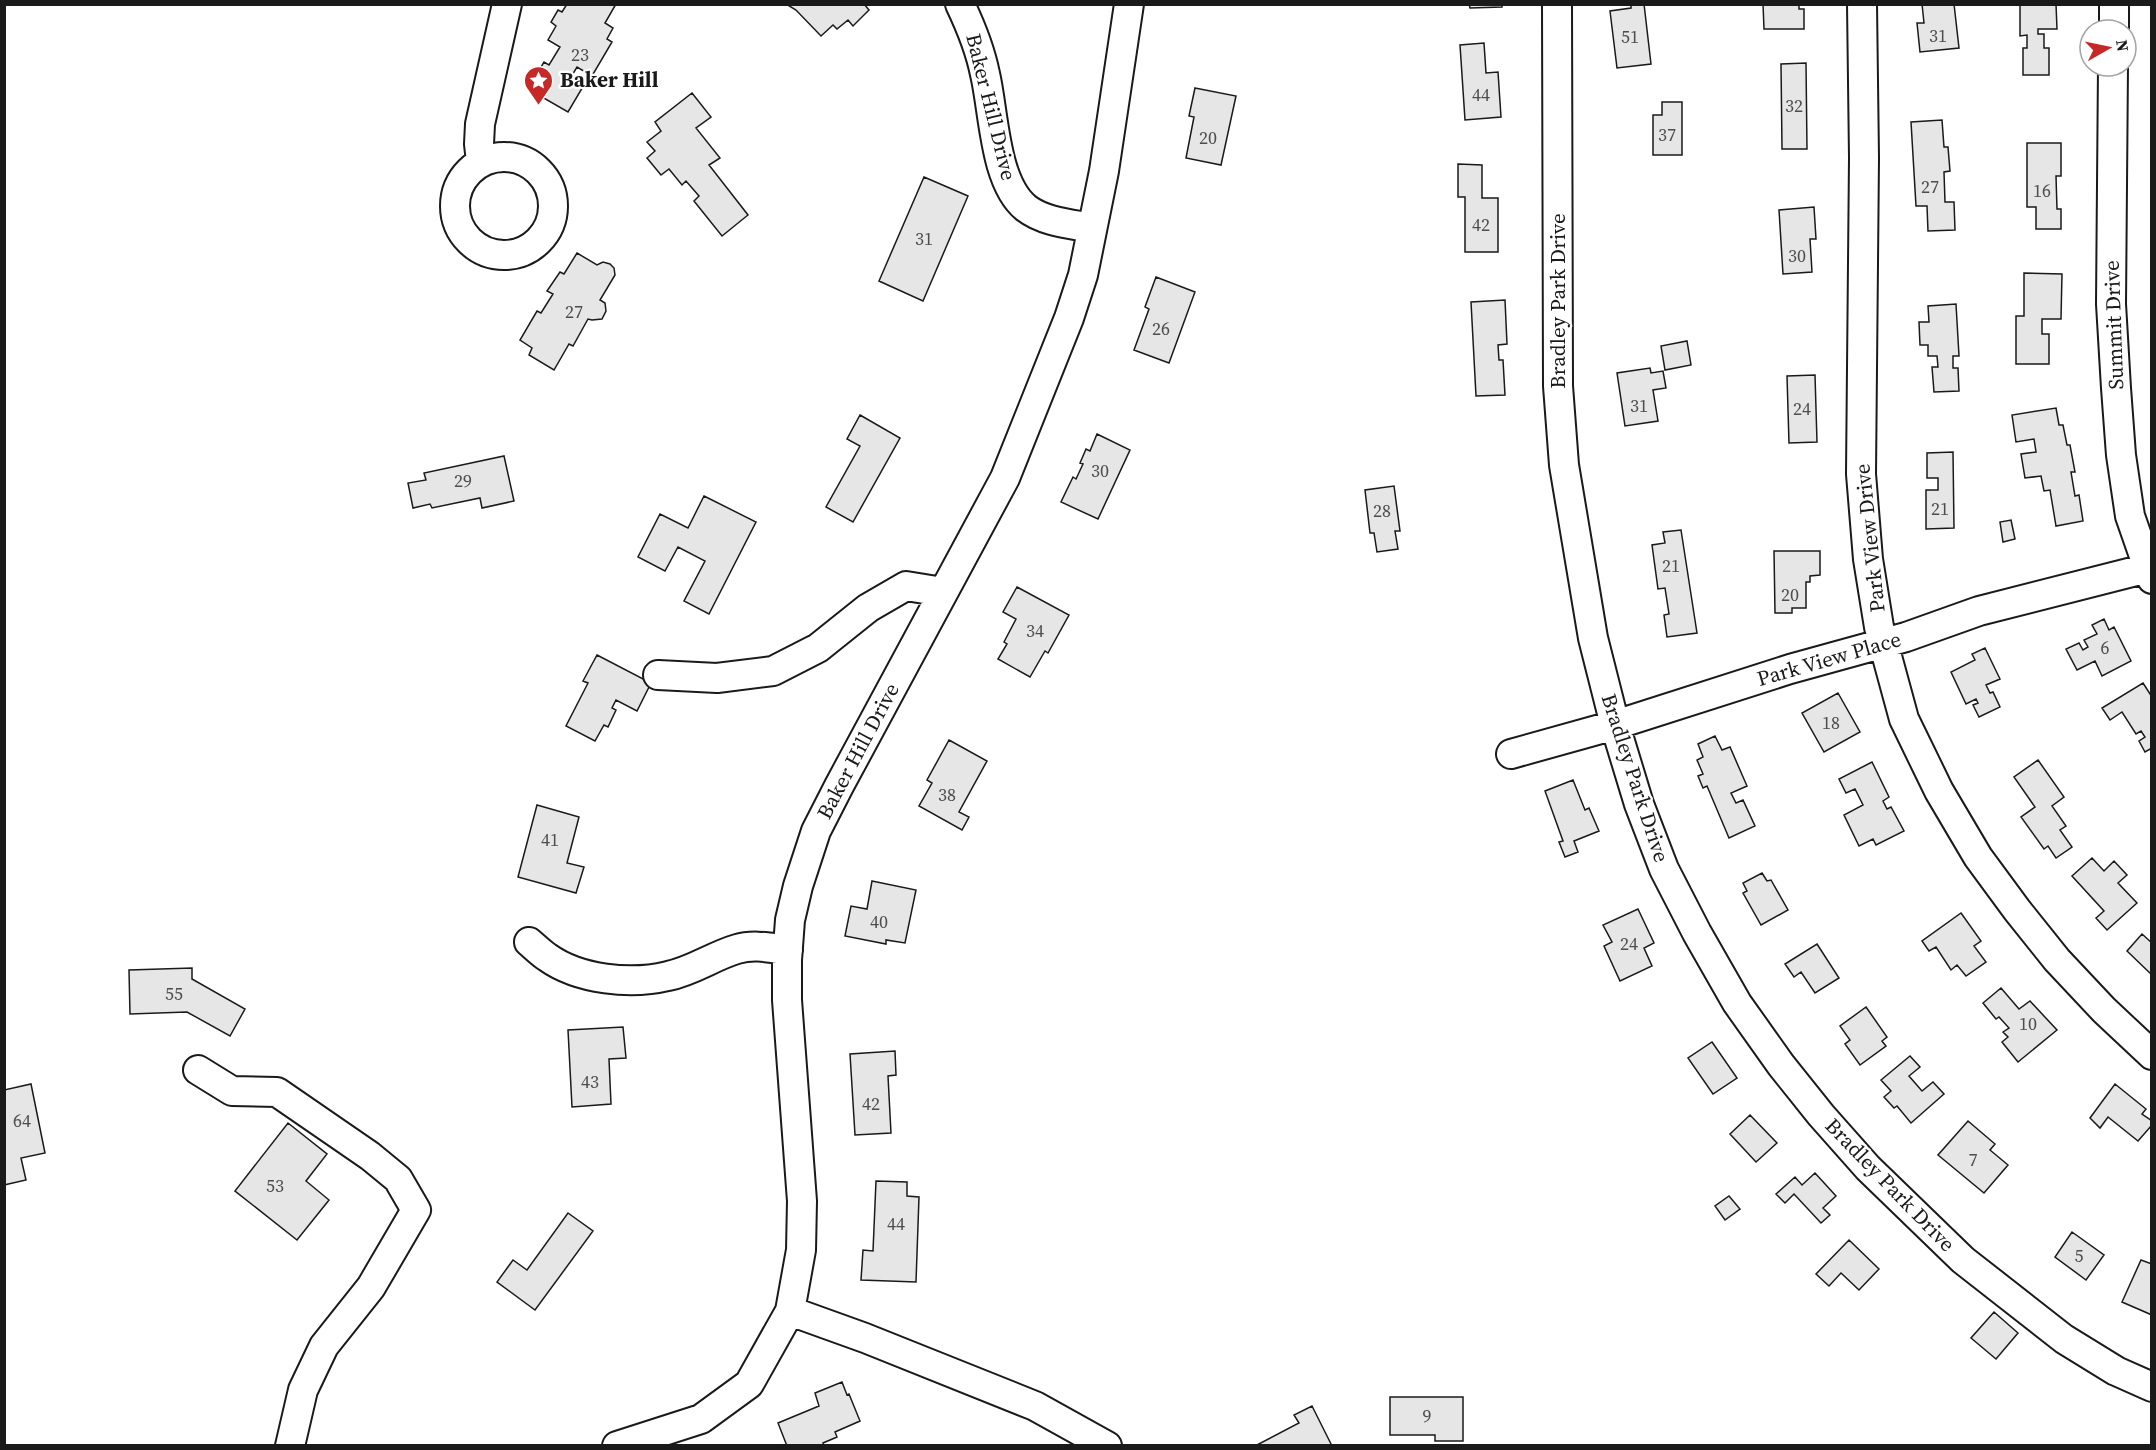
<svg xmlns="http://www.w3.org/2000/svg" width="2156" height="1450" font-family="'Source Serif 4',serif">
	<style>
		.building { fill: #e6e6e6; stroke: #1a1a1a; stroke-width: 1.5 }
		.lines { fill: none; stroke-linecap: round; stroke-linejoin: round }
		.minor-casing { stroke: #1a1a1a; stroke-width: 32 }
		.minor { stroke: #fff; stroke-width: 28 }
		.labels { text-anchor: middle; stroke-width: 4.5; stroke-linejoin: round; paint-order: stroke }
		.number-label { font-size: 18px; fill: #4d4d4d }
		.poi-label { font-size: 21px; font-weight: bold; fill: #1a1a1a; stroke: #fff; text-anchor: start }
		.street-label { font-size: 21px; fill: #1a1a1a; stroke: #fff }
	</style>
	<rect width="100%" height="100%" fill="#fff"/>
	<path class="building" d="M 567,4 L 616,4 L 605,23 L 613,28 L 607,39 L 612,42 L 592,76 L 577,67 L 571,77 L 584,85 L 568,112 L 528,89 L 544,62 L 549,65 L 560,47 L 548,40 L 556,26 L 551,22 L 558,10 L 562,12 Z
		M 786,4 L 864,4 L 869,10 L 853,26 L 848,20 L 837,29 L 833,25 L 821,36 L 796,10 Z
		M 1469,4 L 1502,4 L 1502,7 L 1470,8 Z
		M 1631,4 L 1644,4 L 1651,64 L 1617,68 L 1610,11 L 1631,8 Z
		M 1763,4 L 1799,4 L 1799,9 L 1804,9 L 1804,29 L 1764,29 Z
		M 1922,4 L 1954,4 L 1959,48 L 1920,52 L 1917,23 L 1924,23 Z
		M 2020,4 L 2056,4 L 2057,29 L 2038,29 L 2038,34 L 2044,34 L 2044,48 L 2049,48 L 2049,75 L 2023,75 L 2023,48 L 2027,48 L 2027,35 L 2020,36 Z
		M 1484,43 L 1486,73 L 1498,72 L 1501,117 L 1465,120 L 1460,45 Z
		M 1806,63 L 1807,149 L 1782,149 L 1781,64 Z
		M 1195,88 L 1236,96 L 1221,165 L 1186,158 L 1194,117 L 1189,116 Z
		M 692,93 L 711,117 L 696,128 L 720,158 L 709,165 L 748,215 L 722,236 L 694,201 L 699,196 L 686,181 L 682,185 L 669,169 L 661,175 L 647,158 L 655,151 L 647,142 L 661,131 L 655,122 Z
		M 1662,102 L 1682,102 L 1682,155 L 1653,155 L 1653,115 L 1662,115 Z
		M 1942,120 L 1944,147 L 1948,147 L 1950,171 L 1944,172 L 1945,202 L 1954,202 L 1955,230 L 1928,231 L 1927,206 L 1916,206 L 1911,122 Z
		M 2027,143 L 2061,143 L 2061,176 L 2056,176 L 2057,209 L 2061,209 L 2061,229 L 2036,229 L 2036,207 L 2027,207 Z
		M 1458,164 L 1482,165 L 1482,198 L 1498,198 L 1498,252 L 1465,252 L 1465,197 L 1458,197 Z
		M 924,177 L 968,196 L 923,301 L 879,281 Z
		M 1814,207 L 1816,239 L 1810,239 L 1812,272 L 1783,274 L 1779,210 Z
		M 577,253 L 597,265 L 603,262 L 610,264 L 614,268 L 615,275 L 600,300 L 605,303 L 606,311 L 602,319 L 592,320 L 588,319 L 573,346 L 569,344 L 554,370 L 529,355 L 532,348 L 520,340 L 537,311 L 541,313 L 553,294 L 547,291 L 560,272 L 564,274 Z
		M 2024,273 L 2062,274 L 2061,319 L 2042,319 L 2042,334 L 2049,334 L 2049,364 L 2016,364 L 2016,316 L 2024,316 Z
		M 1156,277 L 1195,292 L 1169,363 L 1134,350 L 1149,309 L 1145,307 Z
		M 1505,300 L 1507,344 L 1498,345 L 1499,360 L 1503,360 L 1505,395 L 1476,396 L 1471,302 Z
		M 1956,304 L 1959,356 L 1953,356 L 1953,368 L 1958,368 L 1959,391 L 1934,392 L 1932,367 L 1938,367 L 1937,356 L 1928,356 L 1928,345 L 1920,345 L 1919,322 L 1929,322 L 1928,306 Z
		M 1687,341 L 1691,365 L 1665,370 L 1661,346 Z
		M 1650,368 L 1651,373 L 1663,371 L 1666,388 L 1653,390 L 1658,421 L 1625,426 L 1617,373 Z
		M 1815,375 L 1817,442 L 1789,443 L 1787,376 Z
		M 2056,408 L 2059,425 L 2063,425 L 2067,445 L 2070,445 L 2075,472 L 2071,472 L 2075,496 L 2079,495 L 2083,521 L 2056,526 L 2050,490 L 2044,491 L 2041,476 L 2025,478 L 2021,454 L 2036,452 L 2034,439 L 2016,442 L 2012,415 Z
		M 860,415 L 900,438 L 853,522 L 826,507 L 860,446 L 847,439 Z
		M 1097,434 L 1130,450 L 1098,519 L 1061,502 L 1073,477 L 1076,479 L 1083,464 L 1080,463 L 1086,449 L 1090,451 Z
		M 1953,452 L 1954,528 L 1926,529 L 1926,490 L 1938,490 L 1938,478 L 1927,478 L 1927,453 Z
		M 504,456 L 514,501 L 482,508 L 480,498 L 432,508 L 430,504 L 413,508 L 408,483 L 426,480 L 424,473 Z
		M 1394,486 L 1400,531 L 1395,531 L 1398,549 L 1377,552 L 1374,533 L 1370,533 L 1365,490 Z
		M 704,496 L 756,522 L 709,614 L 684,601 L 705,561 L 678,547 L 665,571 L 638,557 L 660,514 L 688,528 Z
		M 2011,520 L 2015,539 L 2003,542 L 2000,522 Z
		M 1681,530 L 1697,633 L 1667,637 L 1664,615 L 1669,614 L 1665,588 L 1658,589 L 1652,545 L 1665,543 L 1663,532 Z
		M 1774,551 L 1820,551 L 1820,575 L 1810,576 L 1810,582 L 1806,582 L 1806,608 L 1792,608 L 1792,613 L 1775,613 Z
		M 1017,587 L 1069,615 L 1048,653 L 1045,651 L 1030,677 L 998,659 L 1007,644 L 1004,642 L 1016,619 L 1003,612 Z
		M 2104,619 L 2109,630 L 2114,627 L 2131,661 L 2102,676 L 2095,661 L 2077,670 L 2066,649 L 2079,643 L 2083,650 L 2088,647 L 2084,640 L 2097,634 L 2092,625 Z
		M 1985,648 L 2000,679 L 1986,685 L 1990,693 L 1993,692 L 2000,707 L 1979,717 L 1973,705 L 1978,703 L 1976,699 L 1966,704 L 1951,672 L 1975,660 L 1972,654 Z
		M 597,655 L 651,683 L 637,711 L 616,700 L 612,708 L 616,710 L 608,727 L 604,725 L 595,741 L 566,726 L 588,683 L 583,681 Z
		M 2143,683 L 2152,697 L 2152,748 L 2145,752 L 2139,741 L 2145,737 L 2141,731 L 2136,734 L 2122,712 L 2110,720 L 2102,708 Z
		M 1838,693 L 1860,732 L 1824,752 L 1802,713 Z
		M 1715,736 L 1722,750 L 1730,747 L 1747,786 L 1731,793 L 1736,803 L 1743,800 L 1755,826 L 1729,838 L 1707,786 L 1703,788 L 1698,776 L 1703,774 L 1697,760 L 1703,757 L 1698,744 Z
		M 949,740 L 987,761 L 959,812 L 969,817 L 962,830 L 919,806 L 932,783 L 927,780 Z
		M 2038,760 L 2064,797 L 2052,806 L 2066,826 L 2060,830 L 2072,847 L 2056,858 L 2048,846 L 2044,849 L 2021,817 L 2035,807 L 2014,777 Z
		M 1872,762 L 1889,797 L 1883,801 L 1887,809 L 1891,807 L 1904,831 L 1876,845 L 1873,839 L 1859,846 L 1844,815 L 1863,805 L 1855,789 L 1846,793 L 1839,779 Z
		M 1573,780 L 1585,810 L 1589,808 L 1599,831 L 1574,841 L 1578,852 L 1565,857 L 1559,842 L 1563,841 L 1545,791 Z
		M 537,805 L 579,817 L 567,863 L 584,867 L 576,893 L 518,877 Z
		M 2092,858 L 2104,871 L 2114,861 L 2127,875 L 2118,883 L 2137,903 L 2107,930 L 2096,918 L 2104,911 L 2072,876 Z
		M 1762,873 L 1767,881 L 1771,880 L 1788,910 L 1761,925 L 1743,893 L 1747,891 L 1743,883 Z
		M 872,881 L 916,890 L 905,943 L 886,940 L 886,944 L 845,936 L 851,906 L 867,909 Z
		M 1638,909 L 1654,943 L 1644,948 L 1652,966 L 1620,981 L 1604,946 L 1612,942 L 1603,925 Z
		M 1961,913 L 1981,941 L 1974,946 L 1986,962 L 1966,976 L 1957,965 L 1951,970 L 1936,947 L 1929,951 L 1922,941 Z
		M 2142,934 L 2152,943 L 2152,975 L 2127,951 Z
		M 1817,944 L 1839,978 L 1815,993 L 1801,972 L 1794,977 L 1785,964 Z
		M 192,968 L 192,979 L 245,1009 L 230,1036 L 187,1012 L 130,1014 L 129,970 Z
		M 2001,988 L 2019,1009 L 2030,1001 L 2057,1030 L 2018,1062 L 2002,1042 L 2008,1037 L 2003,1032 L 2009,1028 L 1999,1017 L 1996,1019 L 1983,1003 Z
		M 1866,1007 L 1887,1037 L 1882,1041 L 1886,1046 L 1860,1065 L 1845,1044 L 1850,1040 L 1840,1026 Z
		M 623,1027 L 626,1058 L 609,1059 L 611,1104 L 572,1107 L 568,1030 Z
		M 1712,1042 L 1737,1078 L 1713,1094 L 1688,1058 Z
		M 895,1051 L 896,1075 L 888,1076 L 891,1133 L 855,1135 L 850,1054 Z
		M 1910,1056 L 1920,1067 L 1909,1076 L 1922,1091 L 1933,1082 L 1944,1094 L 1911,1123 L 1897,1106 L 1894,1108 L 1884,1097 L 1891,1091 L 1881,1080 Z
		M 31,1084 L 45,1153 L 21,1158 L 26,1180 L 4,1185 L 4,1090 Z
		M 2115,1084 L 2146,1109 L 2142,1114 L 2152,1121 L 2152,1125 L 2138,1141 L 2108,1117 L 2100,1128 L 2090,1118 Z
		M 1750,1115 L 1777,1143 L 1756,1162 L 1730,1134 Z
		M 1968,1121 L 1995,1144 L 1990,1150 L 2008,1165 L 1984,1193 L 1938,1155 Z
		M 288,1123 L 327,1154 L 306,1181 L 329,1200 L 297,1240 L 235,1191 Z
		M 1815,1173 L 1836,1196 L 1823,1208 L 1830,1215 L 1821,1223 L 1794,1194 L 1785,1203 L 1776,1194 L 1795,1177 L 1802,1185 Z
		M 876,1181 L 907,1182 L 907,1196 L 919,1197 L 916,1282 L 861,1280 L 863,1250 L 873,1251 Z
		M 1729,1196 L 1740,1209 L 1725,1220 L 1715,1206 Z
		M 568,1213 L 593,1231 L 535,1310 L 497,1282 L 513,1260 L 527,1270 Z
		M 2072,1232 L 2104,1255 L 2086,1280 L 2055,1257 Z
		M 1849,1240 L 1879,1269 L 1859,1290 L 1841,1273 L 1829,1286 L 1816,1274 Z
		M 2141,1260 L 2152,1264 L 2152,1315 L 2122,1302 Z
		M 1994,1312 L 2018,1333 L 1996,1359 L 1971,1338 Z
		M 842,1382 L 847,1395 L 849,1394 L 860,1421 L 835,1432 L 837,1437 L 823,1443 L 824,1446 L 787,1446 L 778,1423 L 819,1406 L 815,1393 Z
		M 1390,1397 L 1463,1397 L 1463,1441 L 1435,1441 L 1435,1435 L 1390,1435 Z
		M 1312,1406 L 1332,1446 L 1255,1446 L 1299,1423 L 1294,1415 Z"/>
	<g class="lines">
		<defs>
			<path id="minor" d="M 960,4 C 971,27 980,49 985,74 C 994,112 994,182 1026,208 C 1044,222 1071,224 1092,228
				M 1557,4 L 1558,386 L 1564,465 L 1593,638 L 1615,725 L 1639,804 L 1664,869 L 1697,933 L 1737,1003 L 1781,1065 L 1821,1115 L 1868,1168 L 1963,1260 L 2064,1339 L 2116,1371 L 2152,1387
				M 1862,4 L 1864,158 L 1861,474 L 1868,559 L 1879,627 L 1904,719 L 1939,791 L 1978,857 L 2017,910 L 2057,960 L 2104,1010 L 2152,1055
				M 2114,30 L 2114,4
				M 2113,66 L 2111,304 L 2116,388 L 2121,455 L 2130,516 L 2152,579
				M455 206a49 49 0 1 1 98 0a49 49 0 1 1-98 0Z
				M 481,162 L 479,144 L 480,124 L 507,4
				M 658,675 L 717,678 L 773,671 L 818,648 L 868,608 L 906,586 L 943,592
				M 1511,754 L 1615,725 L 1790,669 L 1906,637 L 1979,611 L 2148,568
				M 529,942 C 535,947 541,953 547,957 C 579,980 631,985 668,976 C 693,971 713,956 737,949 C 754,944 771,948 788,950
				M 198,1070 L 232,1091 L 277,1092 L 370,1156 L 398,1179 L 416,1210 L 371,1287 L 324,1346 L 303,1390 L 290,1446
				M 790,1311 L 865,1338 L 1035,1406 L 1107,1446
				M 617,1446 L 701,1419 L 749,1384 L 790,1311 L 801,1250 L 802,1201 L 787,1000 L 787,960 L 790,920 L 798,886 L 816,831 L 839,786 L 1005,478 L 1069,318 L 1083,275 L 1104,171 L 1129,4"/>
		</defs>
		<use href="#minor" class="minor-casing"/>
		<use href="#minor" class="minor"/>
	</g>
	<defs>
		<symbol id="sight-pin" viewBox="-11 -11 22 30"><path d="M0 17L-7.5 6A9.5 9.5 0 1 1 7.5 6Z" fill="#c62828" stroke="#fff"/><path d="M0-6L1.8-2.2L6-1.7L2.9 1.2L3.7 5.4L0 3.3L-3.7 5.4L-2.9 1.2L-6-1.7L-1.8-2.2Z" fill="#fff"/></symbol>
	</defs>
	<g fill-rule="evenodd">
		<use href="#sight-pin" x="522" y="64" width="33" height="45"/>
	</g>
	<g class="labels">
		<g class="number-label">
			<text x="1938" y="42">31</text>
			<text x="1630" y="43">51</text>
			<text x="580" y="61">23</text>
			<text x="1481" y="101">44</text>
			<text x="1794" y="112">32</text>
			<text x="1667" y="141">37</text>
			<text x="1208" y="144">20</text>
			<text x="1930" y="193">27</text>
			<text x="2042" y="197">16</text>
			<text x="1481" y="231">42</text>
			<text x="924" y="245">31</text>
			<text x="1797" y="262">30</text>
			<text x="574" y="318">27</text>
			<text x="1161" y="335">26</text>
			<text x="1639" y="412">31</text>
			<text x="1802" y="415">24</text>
			<text x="1100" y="477">30</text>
			<text x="463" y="487">29</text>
			<text x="1940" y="515">21</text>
			<text x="1382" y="517">28</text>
			<text x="1671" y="572">21</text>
			<text x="1790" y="601">20</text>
			<text x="1035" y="637">34</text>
			<text x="2105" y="654">6</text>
			<text x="1831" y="729">18</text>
			<text x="947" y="801">38</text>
			<text x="550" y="846">41</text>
			<text x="879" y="928">40</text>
			<text x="1629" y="950">24</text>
			<text x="174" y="1000">55</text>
			<text x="2028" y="1030">10</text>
			<text x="590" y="1088">43</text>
			<text x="871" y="1110">42</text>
			<text x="22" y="1127">64</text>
			<text x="1973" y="1166">7</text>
			<text x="275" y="1192">53</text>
			<text x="896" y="1230">44</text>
			<text x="2079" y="1262">5</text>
			<text x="1427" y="1422">9</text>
		</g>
		<g class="poi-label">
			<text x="560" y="87">Baker Hill</text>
		</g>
		<g class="street-label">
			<text transform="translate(991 107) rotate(76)" y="7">Baker Hill Drive</text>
			<text transform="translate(1558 301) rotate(-90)" y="7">Bradley Park Drive</text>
			<text transform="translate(2114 325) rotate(-92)" y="7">Summit Drive</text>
			<text transform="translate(1870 538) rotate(-96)" y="7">Park View Drive</text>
			<text transform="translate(1829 659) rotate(-16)" y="7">Park View Place</text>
			<text transform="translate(858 751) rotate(-62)" y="7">Baker Hill Drive</text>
			<text transform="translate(1635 778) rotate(72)" y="7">Bradley Park Drive</text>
			<text transform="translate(1890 1185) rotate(46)" y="7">Bradley Park Drive</text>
		</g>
	</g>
	<rect width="2156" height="1450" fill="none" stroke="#1a1a1a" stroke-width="12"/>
	<g transform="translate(2108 48) rotate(81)"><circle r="28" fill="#ffffff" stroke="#a3a3a3" stroke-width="1.5"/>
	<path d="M0-4.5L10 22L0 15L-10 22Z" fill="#c62828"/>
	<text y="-9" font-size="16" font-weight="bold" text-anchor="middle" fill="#1a1a1a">N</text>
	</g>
</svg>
